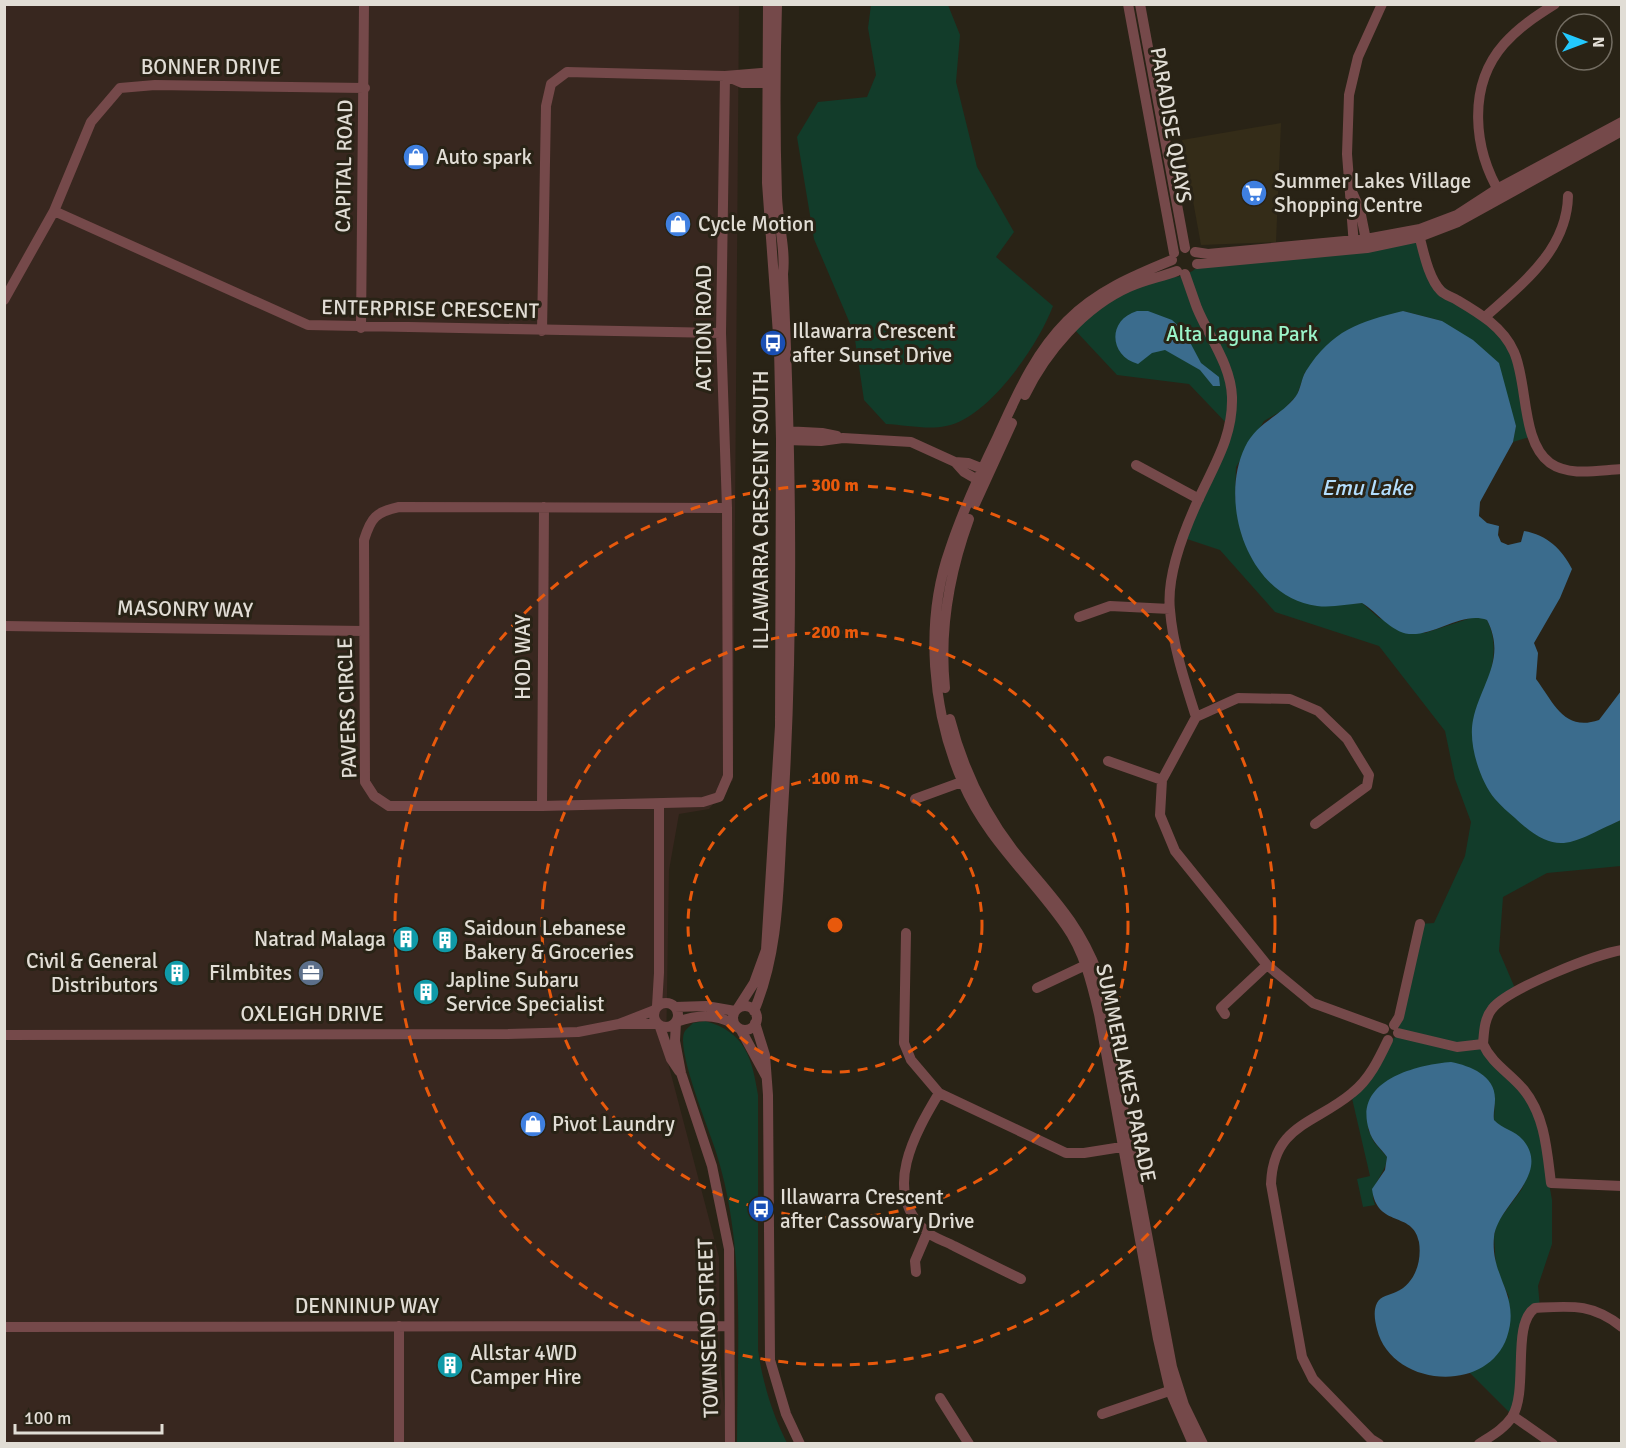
<svg xmlns="http://www.w3.org/2000/svg" width="1626" height="1448" font-family="Signika,sans-serif">
	<style>
		.built { fill: #342c18 }
		.industrial { fill: #38271f }
		.green { fill: #123c2a }
		.water { fill: #3b6c8d }
		.lines { fill: none; stroke-linecap: round; stroke-linejoin: round }
		.minor { stroke: #75494a; stroke-width: 10 }
		.ring { fill: none; stroke: #e8590c; stroke-width: 3; stroke-dasharray: 10 8 }
		.labels { text-anchor: middle; stroke-width: 6; stroke-linejoin: round; paint-order: stroke }
		.street-label { font-size: 21px; fill: #e1ddd5; stroke: #292316 }
		.poi-label { font-size: 21px; fill: #e1ddd5; stroke: #292316; text-anchor: start }
		.park-label { font-size: 21px; fill: #9bf4c9; stroke: #292316 }
		.water-label { font-size: 22px; font-style: italic; fill: #b3defe; stroke: #292316 }
		.centre { fill: #e8590c; stroke: #292316; stroke-width: 3 }
		.ring-label { font-size: 18px; text-anchor: middle; font-weight: bold; fill: #e8590c; stroke: #292316; stroke-width: 6; stroke-linejoin: round; paint-order: stroke }
	</style>
	<rect width="100%" height="100%" fill="#292316"/>
	<path class="built" d="M 1281,123 L 1276,242 L 1201,245 L 1182,140 Z"/>
	<path class="industrial" d="M 5,5 L 739,5 L 733,780 L 709,809 L 679,814 L 669,870 L 666,1055 L 719,1257 L 720,1363 L 728,1443 L 5,1444 Z"/>
	<path class="green" d="M 871,5 L 948,5 L 960,35 L 956,82 L 977,167 L 1014,232 L 996,257 L 1053,306 C 1039,344 989,418 946,426 C 928,430 905,425 886,424 L 864,400 L 854,333 L 814,239 L 797,137 L 818,102 L 867,97 L 876,75 L 868,28 Z
		M 1419,237 L 1435,280 L 1485,317 L 1513,350 L 1533,436 L 1513,442 L 1516,425 L 1442,321 L 1403,311 L 1305,372 L 1297,395 L 1283,410 L 1264,421 L 1236,467 L 1235,497 L 1242,536 L 1316,606 L 1362,603 L 1379,618 L 1425,633 L 1477,616 L 1487,620 C 1504,654 1485,688 1473,722 L 1576,840 L 1621,820 L 1621,866 L 1547,873 L 1503,897 L 1499,951 L 1517,993 L 1492,1009 L 1483,1044 L 1536,1109 L 1552,1200 L 1552,1244 L 1538,1286 L 1540,1308 L 1531,1311 L 1513,1416 L 1469,1372 L 1483,1366 L 1509,1297 L 1496,1268 L 1494,1237 L 1496,1224 L 1522,1189 L 1529,1171 L 1507,1129 L 1500,1127 L 1494,1120 L 1495,1098 L 1489,1083 L 1368,1129 L 1374,1142 L 1387,1157 C 1387,1174 1367,1185 1375,1205 L 1363,1207 L 1357,1179 L 1370,1176 L 1351,1094 L 1391,1040 L 1397,1036 L 1420,924 L 1434,923 L 1465,856 L 1471,822 L 1455,779 L 1445,731 L 1379,646 L 1275,612 L 1220,550 L 1184,538 L 1231,428 L 1189,384 L 1117,375 L 1074,329 C 1096,311 1119,289 1146,281 C 1162,276 1183,281 1196,268 Z
		M 705,1021 C 746,1032 752,1059 758,1095 L 758,1350 C 763,1384 772,1413 787,1443 L 737,1443 C 737,1347 746,1246 716,1152 C 709,1129 677,1053 684,1033 C 685,1030 690,1026 693,1023 Z"/>
	<path class="water" d="M 1137,311 L 1148,311 L 1172,320 L 1184,331 L 1201,363 L 1219,377 L 1220,386 L 1213,386 L 1200,370 L 1165,350 L 1152,353 L 1138,364 C 1109,356 1107,320 1137,311 Z
		M 1403,311 L 1442,321 L 1473,340 L 1499,363 L 1516,426 L 1513,442 L 1480,502 L 1479,516 L 1487,523 L 1499,526 L 1498,535 L 1501,542 L 1508,545 L 1521,542 L 1524,531 C 1547,535 1562,549 1572,569 L 1560,598 L 1534,643 L 1538,653 L 1536,679 C 1554,703 1564,732 1599,720 L 1621,691 L 1621,820 C 1573,841 1559,860 1515,818 C 1508,812 1501,806 1495,799 C 1480,781 1468,744 1473,720 C 1481,683 1507,659 1487,620 C 1462,611 1436,636 1409,634 C 1391,632 1377,612 1362,603 C 1348,604 1332,608 1317,606 C 1248,597 1218,503 1245,447 C 1257,422 1280,417 1296,396 C 1301,389 1301,379 1306,371 C 1332,330 1359,322 1403,311 Z
		M 1451,1062 C 1471,1066 1496,1076 1495,1100 C 1495,1107 1493,1113 1494,1120 C 1502,1129 1515,1130 1523,1140 C 1552,1175 1497,1205 1494,1237 C 1490,1277 1521,1295 1507,1337 C 1487,1395 1391,1387 1377,1329 C 1375,1321 1373,1311 1377,1303 C 1380,1296 1390,1295 1396,1292 C 1415,1284 1422,1261 1419,1242 C 1413,1210 1377,1229 1372,1189 L 1385,1170 L 1387,1157 C 1381,1148 1372,1142 1369,1130 C 1353,1080 1416,1065 1451,1062 Z"/>
	<g class="lines">
		<path class="minor" d="M 1128,4 L 1174,253
			M 1140,4 L 1185,248
			M 725,76 L 721,333 L 727,508 L 728,776 L 719,797 L 703,802 L 542,806 L 389,806 L 374,796 L 365,782 L 364,540 C 371,517 376,512 399,507 L 727,508
			M 726,76 L 742,83 L 772,83
			M 1353,194 L 1360,210 L 1367,245
			M 1501,195 C 1473,149 1467,86 1504,44 C 1519,27 1536,16 1555,4
			M 54,211 L 308,325 L 721,333
			M 1418,231 C 1423,249 1428,278 1441,291 C 1445,295 1452,297 1457,300 C 1479,313 1503,327 1514,352 C 1528,383 1521,442 1550,463 C 1570,477 1599,470 1622,469
			M 1354,246 L 1347,154 L 1349,95 L 1358,57 L 1382,4
			M 1195,252 L 1208,254 L 1366,239 L 1420,229 L 1457,215 L 1497,189 L 1622,122
			M 1172,260 C 1133,276 1097,291 1067,321 C 1034,354 1017,395 998,436 C 980,473 963,510 950,549 C 924,622 932,712 963,783 C 987,839 1032,877 1066,926 C 1084,951 1092,984 1099,1014 L 1158,1339 L 1170,1391 L 1193,1444
			M 1197,264 L 1367,248 L 1419,237 L 1458,222 L 1622,131
			M 1185,274 C 1189,285 1193,297 1197,308 C 1209,337 1231,365 1232,397 C 1233,435 1216,462 1200,496 C 1185,528 1166,574 1170,610 C 1173,647 1185,682 1196,717
			M 4,300 L 54,211 L 91,122 L 120,88 L 155,85 L 365,88
			M 1485,317 C 1522,284 1567,250 1568,196
			M 361,328 L 364,4
			M 542,331 L 546,106 L 551,84 L 567,72 L 725,76 L 773,72
			M 1025,395 C 1046,352 1084,307 1129,287 C 1144,280 1161,277 1177,271
			M 784,431 L 822,433 L 837,436
			M 785,440 L 821,441 L 843,438 L 911,442 L 955,462 L 968,463 L 988,471
			M 955,462 L 964,472 L 983,483
			M 1136,465 L 1199,499
			M 975,504 L 1012,423
			M 1079,617 L 1110,606 L 1170,609
			M 4,626 L 364,631
			M 945,688 C 939,629 949,574 969,519
			M 950,719 C 962,766 983,811 1013,850 C 1048,894 1077,919 1098,974 L 1172,1367 L 1184,1405 L 1203,1444
			M 1108,761 L 1162,780
			M 915,799 L 967,780
			M 542,806 L 544,507
			M 1315,824 L 1367,786 L 1369,775 L 1347,739 L 1318,711 L 1290,699 L 1238,698 L 1196,717 L 1162,780 L 1160,815 L 1175,851 L 1267,965 L 1313,1003 L 1384,1029
			M 906,933 L 904,1043 L 911,1060 L 939,1093 L 1066,1153 L 1084,1153 L 1128,1146
			M 1037,988 L 1090,963
			M654 1015a12 12 0 1 1 24 0a12 12 0 1 1-24 0Z
			M733 1018a12 12 0 1 1 24 0a12 12 0 1 1-24 0Z
			M 657,1006 L 659,973 L 659,804
			M 675,1007 L 706,1006 L 735,1011
			M 738,1008 L 754,983 L 766,950 L 780,726 L 781,440 L 779,348 L 767,183 L 768,4
			M 754,1011 C 781,947 778,878 783,810 C 794,631 791,453 783,274 C 786,249 778,223 777,197 C 775,133 775,69 777,4
			M 1225,1014 L 1221,1008 L 1267,965
			M 676,1022 L 675,1041 L 681,1073 L 712,1166 L 729,1249 L 730,1444
			M 676,1022 C 697,1015 714,1013 734,1024
			M 755,1023 L 765,1055 L 768,1095 L 770,1360 L 786,1414 L 800,1444
			M 619,1024 L 655,1010
			M 1394,1025 L 1399,1017 L 1420,924
			M 660,1027 L 671,1059 L 679,1071
			M 741,1030 L 766,1076
			M 1398,1033 L 1457,1047 L 1483,1044 C 1492,1064 1510,1073 1524,1090 C 1545,1116 1547,1151 1551,1183 L 1622,1186
			M 4,1035 L 508,1034 L 578,1032 L 619,1024 L 657,1024
			M 1483,1044 C 1484,1033 1484,1019 1492,1009 C 1507,989 1596,954 1622,950
			M 939,1093 C 915,1133 881,1192 926,1231 C 933,1238 945,1241 954,1246 C 976,1257 998,1268 1021,1279
			M 916,1272 L 915,1261 L 927,1233
			M 4,1327 L 729,1326
			M 940,1398 L 969,1444
			M 1102,1414 L 1175,1389
			M 1513,1416 L 1553,1444
			M 399,1444 L 399,1326
			M 1379,1444 L 1371,1439 L 1313,1379 L 1302,1357 L 1271,1184 C 1273,1125 1315,1124 1352,1093 C 1369,1080 1379,1059 1388,1040
			M 1479,1444 C 1491,1436 1504,1429 1512,1417 C 1529,1390 1511,1324 1535,1308 C 1571,1306 1592,1303 1622,1327"/>
	</g>
	<g class="ring">
		<circle cx="835" cy="925" r="147"/>
		<circle cx="835" cy="925" r="293"/>
		<circle cx="835" cy="925" r="440"/>
	</g>
	<defs>
		<symbol id="shop-disc" viewBox="-11 -11 22 22"><circle r="9.5" fill="#3f7fe0" stroke="#292316"/><path d="M-5-2.5h2.3a2.7 3.5 0 0 1 5.4 0H5L5.5 6h-11ZM-1.5-2.5h3a1.5 2.3 0 0 0-3 0Z" fill="#fff"/></symbol>
		<symbol id="supermarket-disc" viewBox="-11 -11 22 22"><circle r="9.5" fill="#3f7fe0" stroke="#292316"/><path d="M-6-5.5h2.5l.6 2H6L4.5 2H-2.5L-4.4-4H-6ZM-1.5 3.2a1.3 1.3 0 1 0 .1 0ZM3 3.2a1.3 1.3 0 1 0 .1 0Z" fill="#fff"/></symbol>
		<symbol id="bus-disc" viewBox="-11 -11 22 22"><circle r="9.5" fill="#1a4fb4" stroke="#292316"/><path d="M-5-6H5V4H4V6H2V4H-2V6H-4V4H-5ZM-3.5-4V0h7V-4ZM-3.5 1.2v1.5H-2V1.2ZM2 1.2v1.5H3.5V1.2Z" fill="#fff"/></symbol>
		<symbol id="building-disc" viewBox="-11 -11 22 22"><circle r="9.5" fill="#0f9aa8" stroke="#292316"/><path d="M-4-6H4V6H1V3H-1V6H-4ZM-2.5-4.3h1.7v1.8h-1.7ZM.8-4.3h1.7v1.8H.8ZM-2.5-1h1.7V.8h-1.7ZM.8-1h1.7V.8H.8Z" fill="#fff"/></symbol>
		<symbol id="office-disc" viewBox="-11 -11 22 22"><circle r="9.5" fill="#5c6f8a" stroke="#292316"/><path d="M-6-3h4V-5.5h4V-3h4V5H-6ZM-1-4.5V-3h2v-1.5ZM-6 0V1H6V0Z" fill="#fff"/></symbol>
	</defs>
	<g fill-rule="evenodd">
		<use href="#shop-disc" x="401" y="142" width="30" height="30"/>
		<use href="#supermarket-disc" x="1239" y="178" width="30" height="30"/>
		<use href="#shop-disc" x="663" y="209" width="30" height="30"/>
		<use href="#bus-disc" x="758" y="328" width="30" height="30"/>
		<use href="#building-disc" x="391" y="924" width="30" height="30"/>
		<use href="#building-disc" x="430" y="925" width="30" height="30"/>
		<use href="#building-disc" x="162" y="958" width="30" height="30"/>
		<use href="#office-disc" x="296" y="958" width="30" height="30"/>
		<use href="#building-disc" x="411" y="977" width="30" height="30"/>
		<use href="#shop-disc" x="518" y="1109" width="30" height="30"/>
		<use href="#bus-disc" x="746" y="1194" width="30" height="30"/>
		<use href="#building-disc" x="435" y="1350" width="30" height="30"/>
	</g>
	<g class="labels">
		<g class="street-label">
			<text x="211" y="74">BONNER DRIVE</text>
			<text transform="translate(1171 125) rotate(80)" y="7">PARADISE QUAYS</text>
			<text transform="translate(344 166) rotate(-89)" y="7">CAPITAL ROAD</text>
			<text transform="translate(430 309) rotate(1)" y="7">ENTERPRISE CRESCENT</text>
			<text transform="translate(704 328) rotate(-90)" y="7">ACTION ROAD</text>
			<text transform="translate(761 510) rotate(-90)" y="7">ILLAWARRA CRESCENT SOUTH</text>
			<text transform="translate(185 609) rotate(1)" y="7">MASONRY WAY</text>
			<text transform="translate(523 657) rotate(-90)" y="7">HOD WAY</text>
			<text transform="translate(347 708) rotate(-92)" y="7">PAVERS CIRCLE</text>
			<text x="312" y="1021">OXLEIGH DRIVE</text>
			<text transform="translate(1126 1073) rotate(78)" y="7">SUMMERLAKES PARADE</text>
			<text x="367" y="1313">DENNINUP WAY</text>
			<text transform="translate(708 1328) rotate(-92)" y="7">TOWNSEND STREET</text>
		</g>
		<g class="poi-label">
			<text x="436" y="164">Auto spark</text>
			<text x="1274" y="188">Summer Lakes Village<tspan x="1274" dy="24">Shopping Centre</tspan></text>
			<text x="698" y="231">Cycle Motion</text>
			<text x="792" y="338">Illawarra Crescent<tspan x="792" dy="24">after Sunset Drive</tspan></text>
			<text x="464" y="935">Saidoun Lebanese<tspan x="464" dy="24">Bakery &amp; Groceries</tspan></text>
			<text x="386" y="946" text-anchor="end">Natrad Malaga</text>
			<text x="158" y="968" text-anchor="end">Civil &amp; General<tspan x="158" dy="24">Distributors</tspan></text>
			<text x="292" y="980" text-anchor="end">Filmbites</text>
			<text x="446" y="987">Japline Subaru<tspan x="446" dy="24">Service Specialist</tspan></text>
			<text x="552" y="1131">Pivot Laundry</text>
			<text x="780" y="1204">Illawarra Crescent<tspan x="780" dy="24">after Cassowary Drive</tspan></text>
			<text x="470" y="1360">Allstar 4WD<tspan x="470" dy="24">Camper Hire</tspan></text>
		</g>
		<g class="park-label">
			<text x="1242" y="341">Alta Laguna Park</text>
		</g>
		<g class="water-label">
			<text x="1367" y="495">Emu Lake</text>
		</g>
	</g>
	<circle cx="835" cy="925" r="9" class="centre"/>
	<g class="ring-label">
		<text x="835" y="491">300 m</text>
		<text x="835" y="638">200 m</text>
		<text x="835" y="784">100 m</text>
	</g>
	<rect width="1626" height="1448" fill="none" stroke="#e1ddd5" stroke-width="12"/>
	<g transform="translate(1584 42) rotate(90)"><circle r="28" fill="#292316" stroke="#736d62" stroke-width="1.5"/>
	<path d="M0-4.5L10 22L0 15L-10 22Z" fill="#23c9fe"/>
	<text y="-9" font-size="16" font-weight="bold" text-anchor="middle" fill="#e1ddd5">N</text>
	</g>
	<path d="M15 1424v9h147v-9" fill="none" stroke="#e1ddd5" stroke-width="3"/>
	<text x="24" y="1424" font-size="18" fill="#e1ddd5" stroke="#292316" stroke-width="4.5" paint-order="stroke">100 m</text>
</svg>
